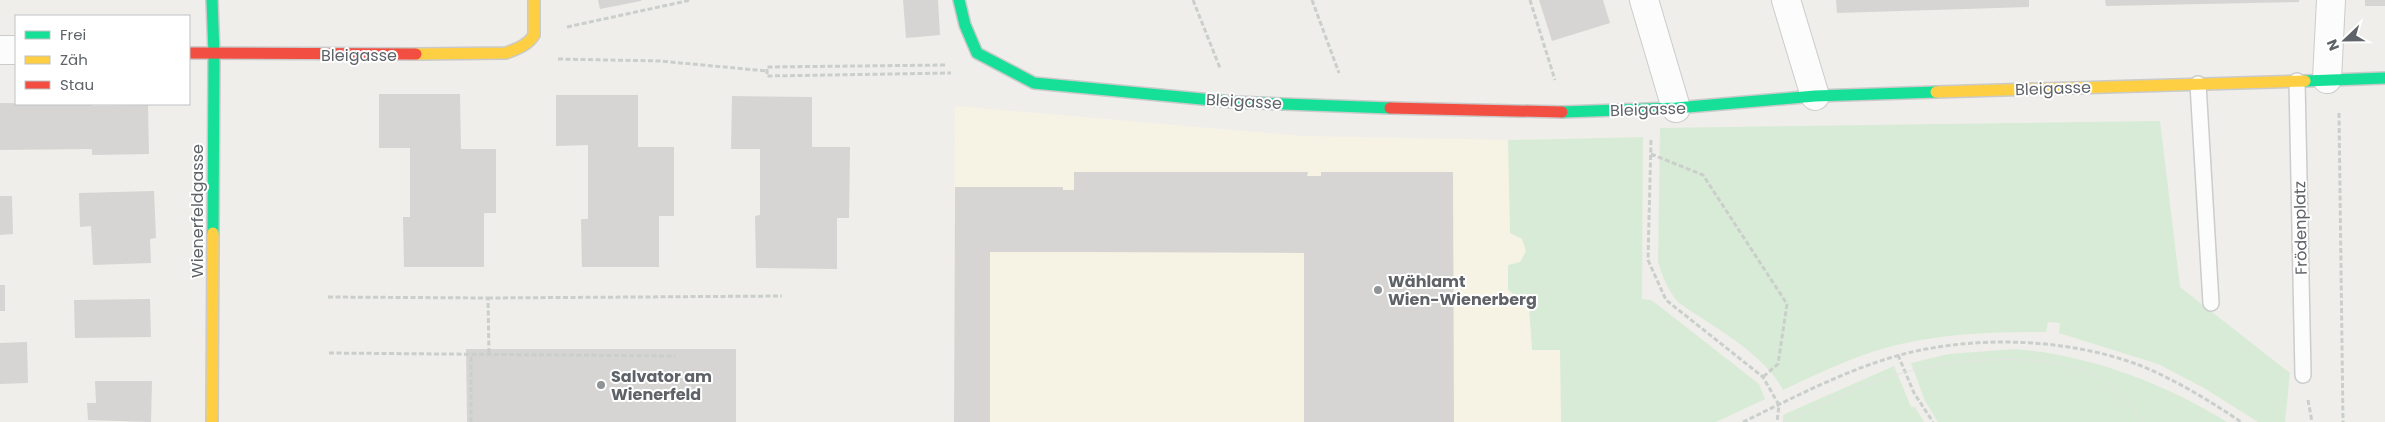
<svg xmlns="http://www.w3.org/2000/svg" width="2385" height="422" font-family="Poppins,sans-serif">
	<style>
		.commercial { fill: #f7f3e4 }
		.green { fill: #d8ebd6 }
		.building { fill: #d6d5d3 }
		.lines { fill: none; stroke-linecap: round; stroke-linejoin: round }
		.lane-casing { stroke: #cbcccc; stroke-width: 18 }
		.street-casing { stroke: #cbcccc; stroke-width: 30 }
		.fast-casing { stroke: #cacacb; stroke-width: 14 }
		.slow-casing { stroke: #cacacb; stroke-width: 14 }
		.jam-casing { stroke: #cacacb; stroke-width: 14 }
		.path { stroke: #cacfcc; stroke-width: 3; stroke-dasharray: 5 2.5; stroke-linecap: butt }
		.lane { stroke: #fdfcfc; stroke-width: 15 }
		.street { stroke: #fdfcfc; stroke-width: 28 }
		.fast { stroke: #16e098; stroke-width: 11 }
		.slow { stroke: #ffcf43; stroke-width: 11 }
		.jam { stroke: #f24e42; stroke-width: 11 }
		.tram { stroke: #e4e4e4; stroke-width: 1 }
		.poi-dot { fill: #919496; stroke: #fff; stroke-width: 2 }
		.labels { text-anchor: middle; stroke-width: 4; stroke-linejoin: round; paint-order: stroke }
		.street-label { font-size: 16px; fill: #5f6368; stroke: #fff }
		.poi-label { font-size: 16px; font-weight: bold; fill: #5f6368; stroke: #fff; text-anchor: start }
	</style>
	<rect width="100%" height="100%" fill="#efeeea"/>
	<path class="commercial" d="M 955,106 L 1302,136 L 1508,140 L 1643,137 L 1641,422 L 954,422 Z"/>
	<path class="green" d="M 2160,121 L 2180,287 L 2290,373 L 2285,422 L 2258,422 L 2204,388 L 2158,364 L 2059,333 L 2060,323 L 2048,322 L 2046,332 C 1998,332 1948,333 1901,344 C 1860,353 1821,372 1783,390 C 1764,353 1713,327 1679,303 C 1668,291 1663,278 1658,262 L 1660,128 Z
		M 1643,137 L 1642,299 L 1651,300 L 1663,309 L 1759,384 L 1765,399 L 1716,422 L 1561,422 L 1560,350 L 1532,350 L 1529,306 L 1508,290 L 1508,265 L 1520,262 L 1526,251 L 1522,239 L 1510,233 L 1508,140 Z
		M 2015,349 C 2089,355 2164,383 2227,422 L 1938,422 L 1925,401 L 1911,363 L 1949,354 Z
		M 1894,366 L 1911,407 L 1915,407 L 1924,422 L 1783,422 L 1783,415 Z"/>
	<path class="building" d="M 598,0 L 641,0 L 641,1 L 600,9 Z
		M 903,0 L 938,0 L 940,35 L 906,38 Z
		M 1539,0 L 1603,0 L 1610,23 L 1552,41 Z
		M 1836,0 L 2029,0 L 2029,7 L 1837,13 Z
		M 2105,0 L 2299,0 L 2299,2 L 2106,6 Z
		M 2365,0 L 2385,0 L 2385,6 L 2365,6 Z
		M 379,94 L 460,94 L 461,149 L 496,149 L 496,213 L 484,213 L 484,267 L 404,267 L 403,217 L 410,217 L 410,148 L 379,148 Z
		M 556,95 L 638,95 L 638,147 L 674,147 L 674,216 L 659,216 L 659,267 L 582,267 L 581,219 L 588,219 L 588,145 L 556,146 Z
		M 732,96 L 812,97 L 812,147 L 850,147 L 849,218 L 837,218 L 837,269 L 756,268 L 755,216 L 760,215 L 760,149 L 731,149 Z
		M 0,103 L 92,104 L 92,106 L 148,105 L 149,154 L 92,155 L 92,149 L 0,150 Z
		M 1074,172 L 1308,172 L 1307,176 L 1321,176 L 1321,172 L 1453,172 L 1454,422 L 1304,422 L 1304,253 L 1074,252 L 990,252 L 990,422 L 954,422 L 955,187 L 1063,187 L 1063,190 L 1074,190 Z
		M 154,191 L 156,238 L 150,239 L 151,263 L 93,265 L 91,226 L 80,227 L 79,193 Z
		M 0,196 L 12,196 L 13,234 L 0,235 Z
		M 0,285 L 5,285 L 5,311 L 0,311 Z
		M 150,299 L 151,337 L 75,338 L 74,300 Z
		M 27,342 L 28,383 L 0,384 L 0,343 Z
		M 466,349 L 736,349 L 736,422 L 467,422 Z
		M 95,381 L 152,381 L 151,422 L 88,420 L 87,403 L 96,403 Z"/>
	<g class="lines">
		<defs>
			<path id="lane" d="M 2297,81 L 2303,375
				M 2198,84 L 2211,303"/>
			<path id="street" d="M 1644,0 L 1676,108
				M 1786,0 L 1815,96
				M 0,50 L 16,50
				M 2327,79 L 2331,0"/>
			<path id="fast" d="M 212,0 L 214,54 L 213,233
				M 959,0 L 965,25 L 977,53 L 1034,83 L 1233,102 L 1390,108
				M 2305,81 L 2385,78
				M 1562,112 L 1676,108 L 1815,96 L 1936,92"/>
			<path id="slow" d="M 416,54 L 506,53 C 517,49 528,45 534,35 L 534,0
				M 1936,92 L 2305,81
				M 212,422 L 213,233"/>
			<path id="jam" d="M 189,53 L 416,54
				M 1390,108 L 1562,112"/>
		</defs>
		<use href="#lane" class="lane-casing"/>
		<use href="#street" class="street-casing"/>
		<use href="#fast" class="fast-casing"/>
		<use href="#slow" class="slow-casing"/>
		<use href="#jam" class="jam-casing"/>
		<path class="path" d="M 1193,0 L 1220,68
			M 1312,0 L 1339,73
			M 1530,0 L 1555,80
			M 567,27 L 691,0
			M 558,59 L 660,61 L 767,71
			M 945,65 L 767,67 L 767,76 L 951,73
			M 2339,113 L 2343,422
			M 1651,140 L 1648,260 L 1666,300 L 1763,377 L 1779,405 L 1777,422
			M 1651,154 L 1703,175 L 1787,304 L 1778,364 L 1763,377
			M 328,297 L 488,298 L 489,354
			M 488,298 L 782,296
			M 329,353 L 675,356
			M 1898,355 L 1914,393 L 1933,422
			M 2308,400 L 2312,422
			M 471,422 L 471,355
			M 1743,422 C 1793,398 1845,370 1900,355 C 1974,335 2067,338 2139,365 C 2172,378 2212,402 2241,422"/>
		<use href="#lane" class="lane"/>
		<use href="#street" class="street"/>
		<use href="#fast" class="fast"/>
		<use href="#slow" class="slow"/>
		<use href="#jam" class="jam"/>
		<path class="tram" d="M 1784,422 C 1817,406 1850,389 1885,378 C 1937,360 2036,350 2088,372 C 2111,382 2129,402 2144,422"/>
	</g>
	<g class="poi-dot">
		<circle cx="1378" cy="290" r="5"/>
		<circle cx="601" cy="385" r="5"/>
	</g>
	<g class="labels">
		<g class="street-label">
			<text x="359" y="61">Bleigasse</text>
			<text transform="translate(2053 88) rotate(-2)" y="6">Bleigasse</text>
			<text transform="translate(1244 101) rotate(3)" y="6">Bleigasse</text>
			<text transform="translate(1648 109) rotate(-2)" y="6">Bleigasse</text>
			<text transform="translate(197 211) rotate(-90)" y="6">Wienerfeldgasse</text>
			<text transform="translate(2300 228) rotate(-91)" y="6">Frödenplatz</text>
		</g>
		<g class="poi-label">
			<text x="1388" y="287">Wählamt<tspan x="1388" dy="18">Wien-Wienerberg</tspan></text>
			<text x="611" y="382">Salvator am<tspan x="611" dy="18">Wienerfeld</tspan></text>
		</g>
	</g>
	<rect x="15" y="15" width="175" height="90" fill="#ffffff" stroke="#bfc1c3"/>
	<rect x="25" y="31" width="25" height="8" fill="#16e098" stroke="#bfc1c3"/>
	<text x="60" y="40" font-size="15" fill="#5f6368">Frei</text>
	<rect x="25" y="56" width="25" height="8" fill="#ffcf43" stroke="#bfc1c3"/>
	<text x="60" y="65" font-size="15" fill="#5f6368">Zäh</text>
	<rect x="25" y="81" width="25" height="8" fill="#f24e42" stroke="#bfc1c3"/>
	<text x="60" y="90" font-size="15" fill="#5f6368">Stau</text>
	<g transform="translate(2345 40) rotate(248)" stroke="#ffffff" stroke-width="4" paint-order="stroke">
	<path d="M0-4L9 19L0 12L-9 19Z" fill="#5f6368"/>
	<text y="-8" font-size="14" font-weight="bold" text-anchor="middle" fill="#5f6368">N</text>
	</g>
</svg>
